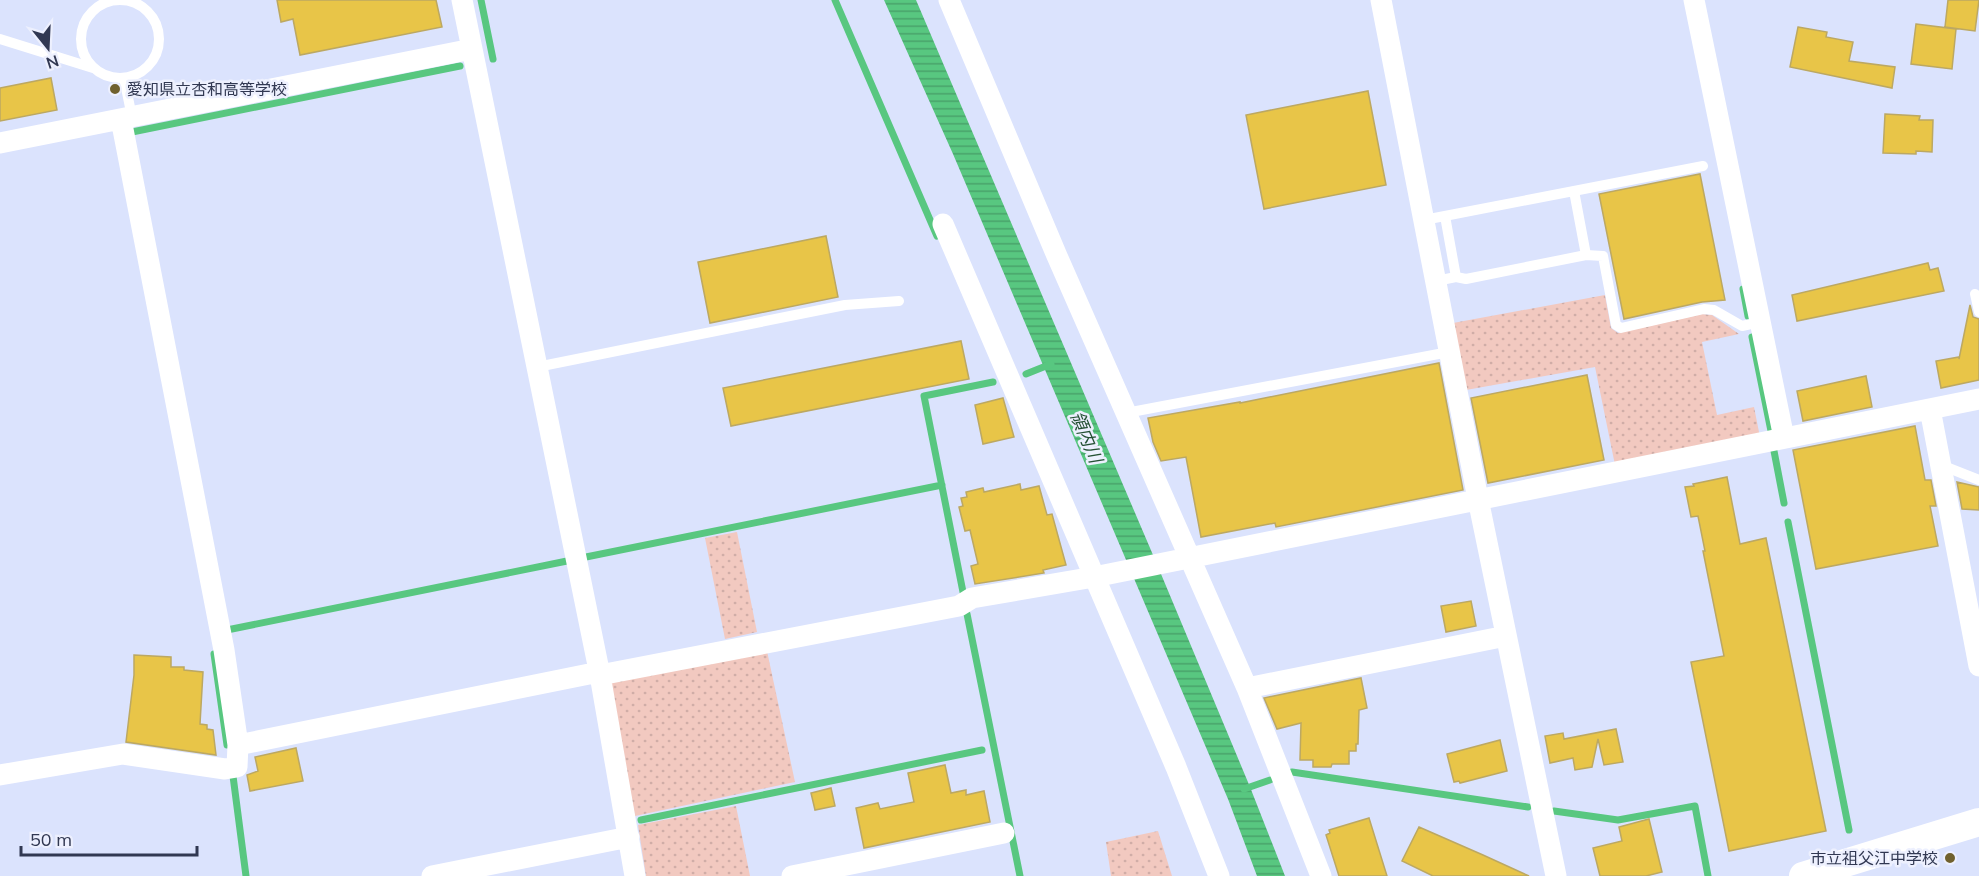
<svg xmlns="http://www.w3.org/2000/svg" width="1979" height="876" font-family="Mulish,'Noto Sans JP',sans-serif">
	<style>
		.grass { fill: url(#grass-dots) }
		.water { fill: url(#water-rules) }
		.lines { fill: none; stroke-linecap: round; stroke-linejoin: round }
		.stream { stroke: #58c780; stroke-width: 7 }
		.building { fill: #e8c548; stroke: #bca862; stroke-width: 1.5 }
		.lane { stroke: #fff; stroke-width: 10 }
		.street { stroke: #fff; stroke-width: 21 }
		.secondary { stroke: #fff; stroke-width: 28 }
		.poi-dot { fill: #70612e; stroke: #edf0fe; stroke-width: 2 }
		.labels { text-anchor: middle; stroke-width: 5; stroke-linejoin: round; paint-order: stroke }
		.poi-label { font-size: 16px; fill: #313852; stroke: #edf0fe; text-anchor: start }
		.water-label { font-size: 18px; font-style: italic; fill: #255134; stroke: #edf0fe }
	</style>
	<defs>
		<pattern id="grass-dots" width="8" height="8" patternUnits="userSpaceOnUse" patternTransform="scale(1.5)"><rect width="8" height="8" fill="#f2c9c0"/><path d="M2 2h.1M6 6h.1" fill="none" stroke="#d0ada7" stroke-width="1.8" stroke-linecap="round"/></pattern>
		<pattern id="water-rules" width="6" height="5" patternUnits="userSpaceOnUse" patternTransform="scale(1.5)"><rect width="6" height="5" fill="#58c780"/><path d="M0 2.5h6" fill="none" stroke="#49a36b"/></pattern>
	</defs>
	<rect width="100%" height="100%" fill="#dbe3fd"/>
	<path class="grass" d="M 1605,295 L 1611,328 L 1618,333 L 1702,314 L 1712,315 L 1739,334 L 1702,342 L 1717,415 L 1754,407 L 1760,437 L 1615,465 L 1595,367 L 1466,390 L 1453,323 Z
		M 737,532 L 757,632 L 725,639 L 705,538 Z
		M 767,651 L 795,782 L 635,816 L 609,682 Z
		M 736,806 L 750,876 L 646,876 L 638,825 Z
		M 1158,831 L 1172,876 L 1111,876 L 1106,842 Z"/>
	<path class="water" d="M 884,0 L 916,0 L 1156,562 L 1250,787 L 1285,876 L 1257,876 L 1228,799 L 953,154 Z"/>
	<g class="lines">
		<path class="stream" d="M 481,0 L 493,59
			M 835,0 L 937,236
			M 132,132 L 460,66
			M 1743,289 L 1748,316
			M 1752,337 L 1771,431
			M 1026,374 L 1051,364
			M 1774,451 L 1784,503
			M 1788,522 L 1849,830
			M 586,557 L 942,485
			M 963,592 L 924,396 L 993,382
			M 967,614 L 1020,876
			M 227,630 L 567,561
			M 214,654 L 227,745
			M 1292,772 L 1528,807
			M 233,776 L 246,876
			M 1244,789 L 1270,780
			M 1554,811 L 1618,820 L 1695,806 L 1708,876
			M 641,820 L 982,750"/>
	</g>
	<path class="building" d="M 277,0 L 436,0 L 442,27 L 300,55 L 293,19 L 281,22 Z
		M 1948,0 L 1979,0 L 1975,31 L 1945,27 Z
		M 1916,24 L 1956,29 L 1952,69 L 1911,64 Z
		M 1798,27 L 1827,32 L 1826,37 L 1853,42 L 1849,61 L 1895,67 L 1892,88 L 1790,67 Z
		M 51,78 L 57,110 L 0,121 L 0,88 Z
		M 1368,91 L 1386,185 L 1264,209 L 1246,115 Z
		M 1885,114 L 1920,116 L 1919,120 L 1933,120 L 1932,152 L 1916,151 L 1916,154 L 1883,153 Z
		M 1700,174 L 1725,300 L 1702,302 L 1624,319 L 1599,194 Z
		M 826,236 L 838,297 L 710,323 L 698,262 Z
		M 1928,263 L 1930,270 L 1938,268 L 1944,291 L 1797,321 L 1792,295 Z
		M 1970,305 L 1973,317 L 1979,319 L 1979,380 L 1941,388 L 1936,361 L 1959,357 L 1959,359 Z
		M 961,341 L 969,379 L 731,426 L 723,388 Z
		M 1439,363 L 1463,490 L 1276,527 L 1275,523 L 1201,537 L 1186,457 L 1161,461 L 1153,442 L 1148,418 L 1240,402 L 1240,403 Z
		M 1587,375 L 1604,460 L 1488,483 L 1471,398 Z
		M 1866,376 L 1872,407 L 1803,421 L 1797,391 Z
		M 1003,398 L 1014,437 L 983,444 L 975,405 Z
		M 1915,426 L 1925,480 L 1931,480 L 1936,506 L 1930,506 L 1938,546 L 1816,569 L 1793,450 Z
		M 1727,477 L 1740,544 L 1766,538 L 1826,831 L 1729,851 L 1691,662 L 1724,656 L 1703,551 L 1705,551 L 1698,516 L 1691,517 L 1685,487 L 1694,486 L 1693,484 Z
		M 1957,482 L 1979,487 L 1979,510 L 1962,509 Z
		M 1020,484 L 1021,490 L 1039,486 L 1047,515 L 1052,514 L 1066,565 L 1043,570 L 1044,573 L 975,584 L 971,566 L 978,564 L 970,530 L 965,531 L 959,507 L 963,506 L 961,498 L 967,497 L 966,492 L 983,488 L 984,492 Z
		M 1471,601 L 1476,626 L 1446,632 L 1441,606 Z
		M 134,655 L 171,657 L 171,667 L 184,667 L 184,670 L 203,672 L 200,724 L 207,725 L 207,729 L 213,730 L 216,755 L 126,742 L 134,675 Z
		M 1361,678 L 1367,708 L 1359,710 L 1358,744 L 1356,744 L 1356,751 L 1349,751 L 1349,764 L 1332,764 L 1331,767 L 1313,767 L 1313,760 L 1300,760 L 1301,723 L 1277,729 L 1264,698 Z
		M 1616,729 L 1623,762 L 1604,765 L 1598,739 L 1592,767 L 1575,770 L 1573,758 L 1550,763 L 1545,736 L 1563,733 L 1564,739 Z
		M 1500,740 L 1507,771 L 1460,783 L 1459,781 L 1454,782 L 1447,754 Z
		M 296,748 L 303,781 L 250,791 L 247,775 L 258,771 L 255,757 Z
		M 945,765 L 951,793 L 966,790 L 966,795 L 984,791 L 990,822 L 864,848 L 856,808 L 878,803 L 880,809 L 914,802 L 908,773 Z
		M 831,788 L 835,806 L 815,810 L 811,793 Z
		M 1369,818 L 1387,876 L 1339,876 L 1326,835 L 1330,833 L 1329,830 Z
		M 1649,819 L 1662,872 L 1646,876 L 1600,876 L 1593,848 L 1622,841 L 1619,827 Z
		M 1419,827 L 1483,855 L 1529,876 L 1433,876 L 1402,861 Z"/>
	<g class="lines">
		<path class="lane" d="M81 39a39 39 0 1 1 78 0a39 39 0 1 1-78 0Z
			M 0,39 L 93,68
			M 124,78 L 132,117
			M 1574,191 L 1586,255
			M 1445,216 L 1456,277
			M 1424,220 L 1703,166
			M 1436,281 L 1456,277 L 1466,279 L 1586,255 L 1603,256 L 1616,325 L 1621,328 L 1704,309 L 1714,310 L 1742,326 L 1760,322
			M 1975,294 L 1979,312
			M 537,367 L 845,305 L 899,301
			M 1126,413 L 1449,352
			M 1941,465 L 1979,480"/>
		<path class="street" d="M 462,0 L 600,675 L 635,876
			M 949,0 L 1057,256 L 1247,688 L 1321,876
			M 1381,0 L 1478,499 L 1556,876
			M 1694,0 L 1784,438
			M 121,119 L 224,650 L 238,745
			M 0,143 L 472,49
			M 943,224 L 1176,767 L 1219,876
			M 1930,409 L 1979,666
			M 600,675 L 959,606 L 972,598 L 1094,577 L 1979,399
			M 1247,688 L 1506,636
			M 0,775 L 123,754 L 225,769 L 237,767 L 238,745 L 599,672
			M 432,876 L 629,837
			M 792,876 L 1004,833"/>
		<path class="secondary" d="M 1803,876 L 1979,822"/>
	</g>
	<g class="poi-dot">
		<circle cx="115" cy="89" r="6"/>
		<circle cx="1950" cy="858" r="6"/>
	</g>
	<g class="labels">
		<g class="poi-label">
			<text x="127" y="95">愛知県立杏和高等学校</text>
			<text x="1938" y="864" text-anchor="end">市立祖父江中学校</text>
		</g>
		<g class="water-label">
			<text transform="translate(1086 437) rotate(67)" y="6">領内川</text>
		</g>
	</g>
	<g transform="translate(48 48) rotate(162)" stroke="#edf0fe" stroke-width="4.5" paint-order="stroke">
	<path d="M0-4.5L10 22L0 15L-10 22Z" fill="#313852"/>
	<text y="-9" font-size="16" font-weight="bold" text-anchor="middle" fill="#313852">N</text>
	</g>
	<path d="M21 846v9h176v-9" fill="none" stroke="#313852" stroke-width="3"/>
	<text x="30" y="846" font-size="18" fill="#313852" stroke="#edf0fe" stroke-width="4.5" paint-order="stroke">50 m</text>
</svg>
